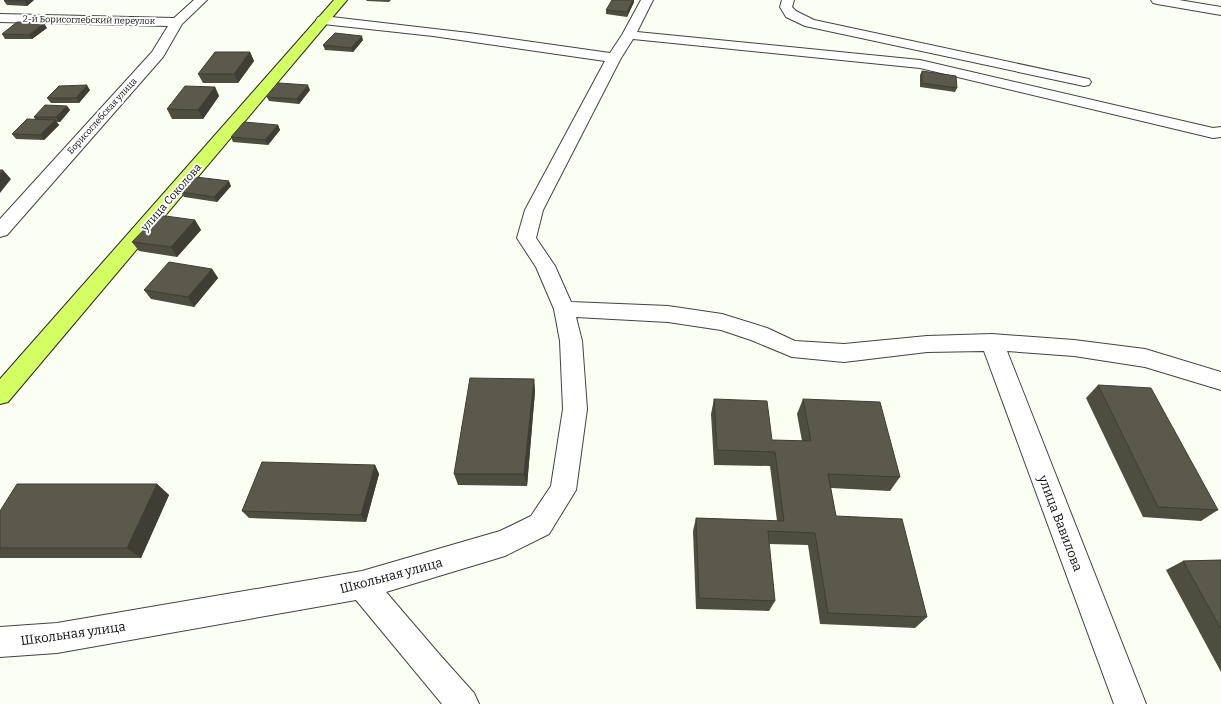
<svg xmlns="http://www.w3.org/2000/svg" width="1221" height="704" font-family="Bitter,serif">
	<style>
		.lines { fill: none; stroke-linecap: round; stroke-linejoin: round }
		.minor-casing { stroke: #434343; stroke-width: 2 }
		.major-casing { stroke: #212121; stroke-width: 2 }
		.minor { fill: #fff; fill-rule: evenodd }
		.major { fill: #d4ff63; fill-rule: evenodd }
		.wall { fill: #4d4d40 }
		.shaded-wall { fill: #3f3e34 }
		.building { fill: #5a594b; stroke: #3f3e34 }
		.labels { text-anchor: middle; stroke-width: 4; stroke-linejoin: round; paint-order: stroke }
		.far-street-label { font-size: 9px; fill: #101010; stroke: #fff }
		.street-label { font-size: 11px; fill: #101010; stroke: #fff }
		.near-street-label { font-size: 13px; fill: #101010; stroke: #fff }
	</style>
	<rect width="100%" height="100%" fill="#fbfff3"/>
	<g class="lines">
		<defs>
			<path id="minor" d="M 194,0 L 207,0 L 182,24 L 163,57 L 7,235 L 0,237 L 0,219 L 152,52 L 168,26 L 0,22 L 0,14 L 174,18 Z
				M 641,0 L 653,0 L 637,32 L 920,60 L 1213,128 L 1221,127 L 1221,137 L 1213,138 L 920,68 L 633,39 L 621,58 L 543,210 L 536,238 L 555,266 L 571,302 L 668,306 L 722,314 L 767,328 L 795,341 L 844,344 L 927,336 L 992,334 L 1074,340 L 1145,349 L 1221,372 L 1221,390 L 1145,367 L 1074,356 L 1007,351 L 1146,704 L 1114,704 L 984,351 L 927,352 L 844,362 L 792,357 L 751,340 L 721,330 L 668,322 L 576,317 L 582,341 L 587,409 L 576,490 L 549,534 L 505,556 L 386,592 L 440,655 L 474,693 L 479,704 L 442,704 L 356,600 L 57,653 L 0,657 L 0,627 L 57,623 L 362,571 L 500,531 L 531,516 L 551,486 L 563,409 L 560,341 L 554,309 L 536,267 L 517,238 L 525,210 L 605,61 L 433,36 L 323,24 L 318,23 L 316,20 L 318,17 L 323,16 L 469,33 L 610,53 L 622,35 Z
				M 782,0 L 794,0 L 792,7 L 796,11 L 814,20 L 1084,78 L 1089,79 L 1091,82 L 1089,85 L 1084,86 L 805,26 L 786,17 L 780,7 Z
				M 1151,0 L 1179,0 L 1221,7 L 1221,15 L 1157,4 L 1153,3 Z"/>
			<path id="major" d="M 334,0 L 347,0 L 8,402 L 0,404 L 0,379 Z"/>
		</defs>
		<use href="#minor" class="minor-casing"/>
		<use href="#major" class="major-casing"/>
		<use href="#minor" class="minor"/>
		<use href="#major" class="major"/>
	</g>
	<path class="wall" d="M 34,0 L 27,6 L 7,5 L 4,1 Z
		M 366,0 L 391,0 L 389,2 L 367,1 Z
		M 634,2 L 627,17 L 606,14 L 606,10 Z
		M 47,28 L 32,39 L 5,39 L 2,34 Z
		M 363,40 L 353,52 L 325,50 L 323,45 Z
		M 250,52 L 254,61 L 238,83 L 203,83 L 198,74 Z
		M 922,71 L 957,88 L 955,92 L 920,87 L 920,75 Z
		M 215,87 L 219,96 L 203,119 L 172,119 L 167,109 Z
		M 90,90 L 79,103 L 51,103 L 47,98 Z
		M 310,90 L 299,104 L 269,101 L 267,97 Z
		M 67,106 L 70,110 L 60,122 L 57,122 L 59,125 L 44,140 L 16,139 L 12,134 L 35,119 L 34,117 Z
		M 278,125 L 280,130 L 268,145 L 233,142 L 231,137 Z
		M 231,186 L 217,202 L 184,197 L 181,192 Z
		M 195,220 L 201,230 L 177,257 L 139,251 L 132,242 Z
		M 212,269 L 218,278 L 194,307 L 151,299 L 144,290 Z
		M 534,379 L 535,391 L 527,486 L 458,485 L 454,474 Z
		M 1098,385 L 1218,510 L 1201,521 L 1143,517 L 1086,398 Z
		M 714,399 L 772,440 L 802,441 L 797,414 L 803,399 L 900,477 L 890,491 L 831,488 L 836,516 L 927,617 L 915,628 L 820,624 L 808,545 L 769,544 L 775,601 L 769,611 L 696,609 L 693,531 L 696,518 L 777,521 L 770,466 L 714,465 L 711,414 Z
		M 375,465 L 379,474 L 366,522 L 249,518 L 242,511 Z
		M 157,484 L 169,495 L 141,558 L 0,558 L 0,511 Z
		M 1221,560 L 1221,672 L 1166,570 L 1183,561 Z"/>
	<path class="shaded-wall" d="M 26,0 L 34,0 L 27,6 L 25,1 Z
		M 633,0 L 634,0 L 634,2 L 627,17 L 627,12 Z
		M 44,23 L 47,28 L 32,39 L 29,35 Z
		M 362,36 L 363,40 L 353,52 L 351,48 Z
		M 250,52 L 254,61 L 238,83 L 234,74 Z
		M 87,85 L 90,90 L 79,103 L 76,98 Z
		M 308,85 L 310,90 L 299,104 L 297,99 Z
		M 215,87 L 219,96 L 203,119 L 198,110 Z
		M 67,106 L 70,110 L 60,122 L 56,117 Z
		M 55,120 L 59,125 L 44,140 L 40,135 Z
		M 278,125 L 280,130 L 268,145 L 265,140 Z
		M 3,170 L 11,179 L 0,193 L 0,174 Z
		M 229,181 L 231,186 L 217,202 L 214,197 Z
		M 195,220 L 201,230 L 177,257 L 171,247 Z
		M 212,269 L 218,278 L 194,307 L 188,297 Z
		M 534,379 L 535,391 L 527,486 L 524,474 Z
		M 375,465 L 379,474 L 366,522 L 361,515 Z
		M 157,484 L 169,495 L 141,558 L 127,548 Z"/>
	<path class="building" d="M 5,0 L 26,0 L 25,1 L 4,1 Z
		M 612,0 L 633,0 L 627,12 L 606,10 Z
		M 17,22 L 44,23 L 29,35 L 2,34 Z
		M 335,33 L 362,36 L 351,48 L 323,45 Z
		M 215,52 L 250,52 L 234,74 L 198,74 Z
		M 922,71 L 956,76 L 957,88 L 922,83 Z
		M 279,83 L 308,85 L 297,99 L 267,97 Z
		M 87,85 L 76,98 L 47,98 L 59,86 Z
		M 185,86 L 215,87 L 198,110 L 167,109 Z
		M 45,105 L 67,106 L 56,117 L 34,117 Z
		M 27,119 L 55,120 L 40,135 L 12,134 Z
		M 244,122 L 278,125 L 265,140 L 231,137 Z
		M 0,170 L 3,170 L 0,174 Z
		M 196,177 L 229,181 L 214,197 L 181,192 Z
		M 158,215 L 195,220 L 171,247 L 132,242 Z
		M 169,262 L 212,269 L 188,297 L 144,290 Z
		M 470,378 L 534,379 L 524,474 L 454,474 Z
		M 1098,385 L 1151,388 L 1218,510 L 1158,507 Z
		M 714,399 L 767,401 L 772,440 L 811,441 L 803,399 L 880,402 L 900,477 L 828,474 L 836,516 L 902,519 L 927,617 L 828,613 L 815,533 L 768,531 L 775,601 L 699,598 L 696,518 L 784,521 L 775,452 L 717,450 Z
		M 262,462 L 375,465 L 361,515 L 242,511 Z
		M 17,484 L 157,484 L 127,548 L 0,548 L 0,511 Z
		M 1221,560 L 1221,629 L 1183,561 Z"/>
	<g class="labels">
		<g class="far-street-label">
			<text transform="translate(89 20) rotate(1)" y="3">2-й Борисоглебский переулок</text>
			<text transform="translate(102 116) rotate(-48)" y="3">Борисоглебская улица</text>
		</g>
		<g class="street-label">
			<text transform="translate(171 197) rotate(-49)" y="4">улица Соколова</text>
		</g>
		<g class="near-street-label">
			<text transform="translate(1061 523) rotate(69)" y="5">улица Вавилова</text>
			<text transform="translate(391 575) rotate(-15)" y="5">Школьная улица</text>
			<text transform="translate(73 633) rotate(-8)" y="5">Школьная улица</text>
		</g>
	</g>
</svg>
